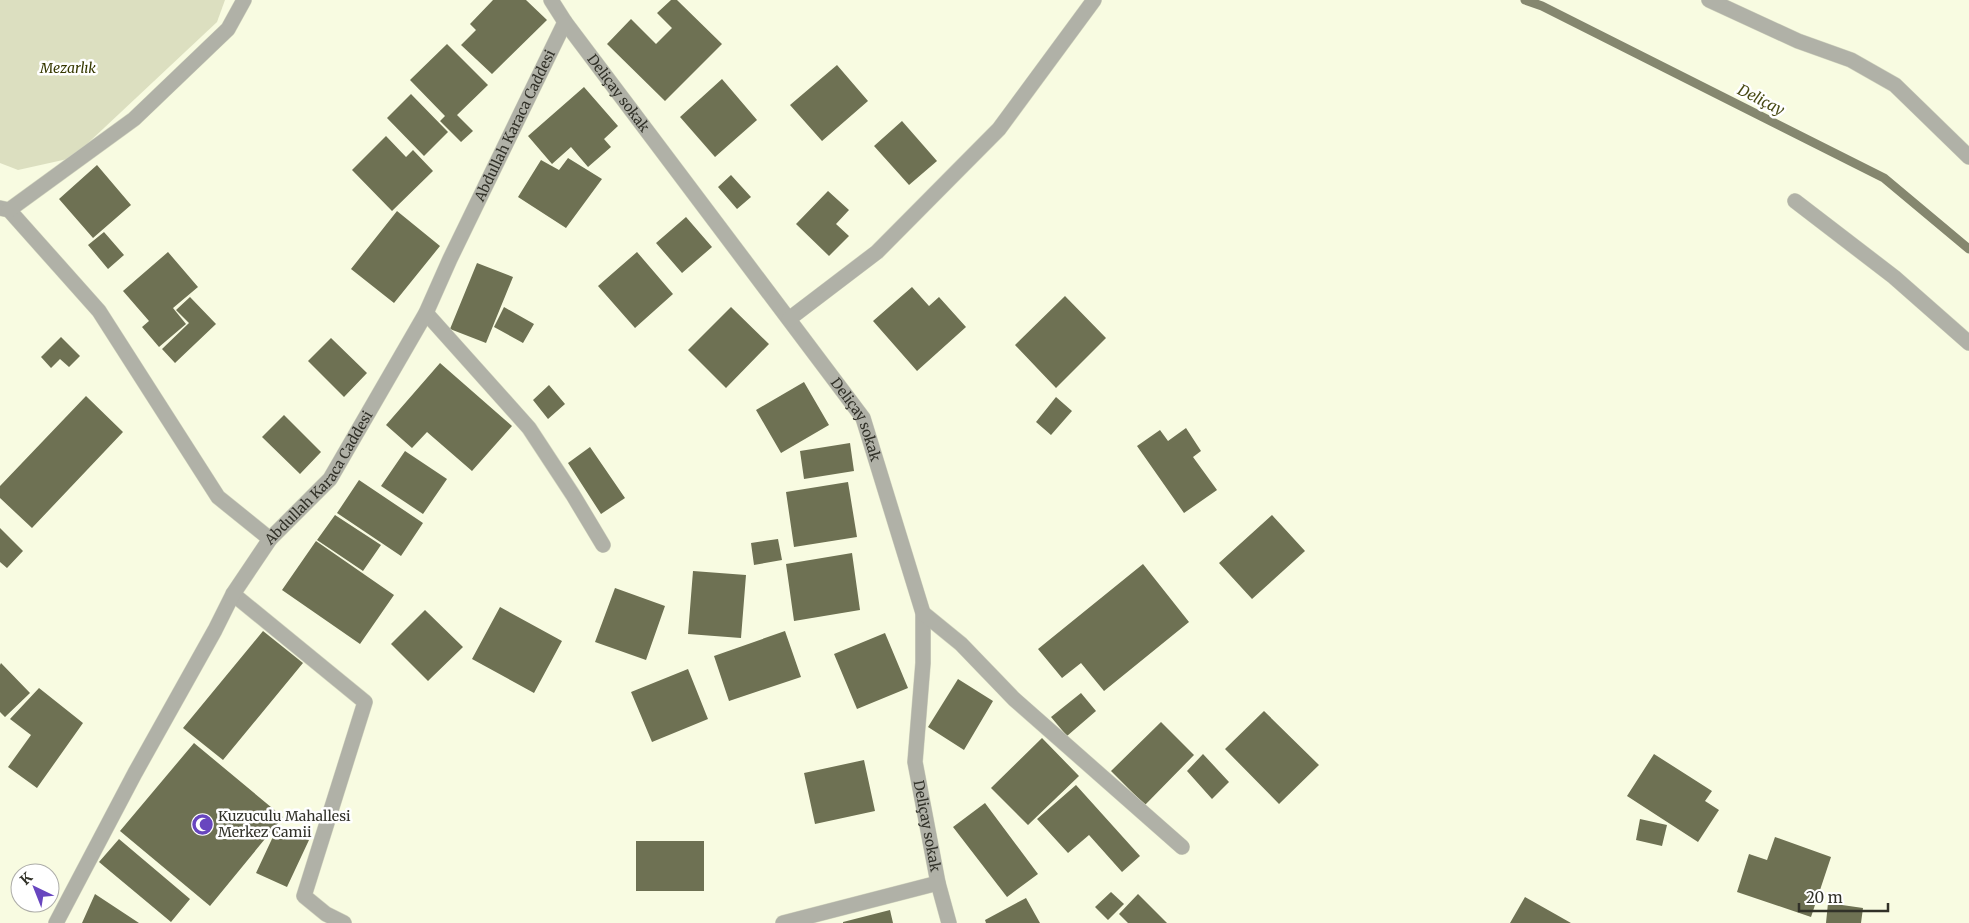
<svg xmlns="http://www.w3.org/2000/svg" width="1969" height="923" font-family="Merriweather,serif">
	<style>
		.green { fill: #dcdfc0 }
		.lines { fill: none; stroke-linecap: round; stroke-linejoin: round }
		.stream { stroke: #85876f; stroke-width: 9 }
		.building { fill: #6e7153 }
		.minor-casing { stroke: #d4d7c0; stroke-width: 16 }
		.minor { stroke: #b0b1a7; stroke-width: 15 }
		.labels { text-anchor: middle; stroke-width: 5; stroke-linejoin: round; paint-order: stroke }
		.park-label { font-size: 14px; font-style: italic; fill: #363800; stroke: #fff }
		.street-label { font-size: 14px; fill: #313128; stroke: #fff }
		.poi-label { font-size: 14px; fill: #313128; stroke: #fff; text-anchor: start }
		.water-label { font-size: 15px; font-style: italic; fill: #484a15; stroke: #fff }
	</style>
	<rect width="100%" height="100%" fill="#f8fbe1"/>
	<path class="green" d="M 0,0 L 225,0 L 217,22 L 72,158 L 18,170 L 0,163 Z"/>
	<g class="lines">
		<path class="stream" d="M 1525,0 L 1542,6 L 1884,178 L 1969,249"/>
	</g>
	<path class="building" d="M 493,0 L 526,0 L 547,20 L 492,74 L 461,45 L 476,30 L 470,24 Z
		M 671,0 L 677,0 L 722,44 L 665,101 L 607,44 L 631,19 L 656,44 L 672,28 L 657,13 Z
		M 447,44 L 488,85 L 457,115 L 473,131 L 461,142 L 440,121 L 445,116 L 410,80 Z
		M 837,65 L 868,101 L 822,141 L 790,105 Z
		M 722,79 L 757,120 L 715,157 L 680,117 Z
		M 584,87 L 618,126 L 604,139 L 611,147 L 588,167 L 571,147 L 552,164 L 528,136 Z
		M 411,94 L 448,132 L 424,156 L 387,118 Z
		M 902,121 L 937,161 L 909,185 L 874,146 Z
		M 386,136 L 406,157 L 413,150 L 433,171 L 392,211 L 352,170 Z
		M 568,158 L 602,179 L 566,228 L 518,197 L 541,160 L 559,170 Z
		M 97,165 L 131,205 L 93,238 L 59,199 Z
		M 731,175 L 751,197 L 737,209 L 718,187 Z
		M 828,191 L 849,210 L 836,224 L 849,236 L 829,256 L 796,224 Z
		M 397,211 L 440,246 L 394,303 L 351,269 Z
		M 686,217 L 712,247 L 682,273 L 656,243 Z
		M 104,232 L 124,255 L 108,269 L 88,245 Z
		M 168,252 L 198,287 L 173,308 L 186,324 L 159,347 L 142,327 L 149,321 L 123,291 Z
		M 637,252 L 673,294 L 635,328 L 598,286 Z
		M 477,263 L 513,277 L 486,343 L 450,329 Z
		M 912,287 L 929,306 L 939,297 L 966,327 L 917,371 L 873,321 Z
		M 1065,296 L 1106,338 L 1056,388 L 1015,345 Z
		M 190,297 L 216,324 L 175,363 L 162,349 L 189,323 L 176,310 Z
		M 504,307 L 534,324 L 523,343 L 494,327 Z
		M 731,307 L 769,344 L 726,388 L 688,350 Z
		M 61,337 L 80,356 L 69,367 L 60,359 L 51,368 L 41,357 Z
		M 331,338 L 367,373 L 344,397 L 308,361 Z
		M 440,363 L 512,426 L 472,471 L 427,432 L 412,448 L 386,425 Z
		M 804,382 L 829,425 L 781,453 L 756,410 Z
		M 549,385 L 565,404 L 548,419 L 533,400 Z
		M 86,396 L 123,432 L 32,528 L 0,498 L 0,486 Z
		M 1056,397 L 1072,411 L 1051,435 L 1036,422 Z
		M 284,415 L 321,452 L 300,474 L 262,437 Z
		M 1186,428 L 1201,451 L 1193,457 L 1217,490 L 1184,513 L 1137,446 L 1160,430 L 1168,441 Z
		M 850,443 L 854,471 L 804,479 L 800,451 Z
		M 590,447 L 625,498 L 601,514 L 568,463 Z
		M 405,451 L 447,479 L 423,514 L 381,486 Z
		M 359,480 L 423,523 L 401,556 L 337,513 Z
		M 848,482 L 857,537 L 794,547 L 786,492 Z
		M 335,515 L 381,545 L 363,571 L 317,540 Z
		M 1272,515 L 1305,551 L 1252,599 L 1219,563 Z
		M 0,528 L 23,551 L 7,568 L 0,562 Z
		M 778,539 L 782,560 L 754,565 L 751,543 Z
		M 316,541 L 394,595 L 360,644 L 282,590 Z
		M 852,553 L 860,610 L 794,621 L 786,564 Z
		M 1143,564 L 1189,622 L 1104,691 L 1081,663 L 1062,678 L 1038,649 Z
		M 693,571 L 746,575 L 741,638 L 688,634 Z
		M 615,588 L 665,606 L 646,660 L 595,642 Z
		M 500,607 L 562,641 L 534,693 L 472,659 Z
		M 425,610 L 463,647 L 428,681 L 391,644 Z
		M 263,631 L 303,663 L 223,760 L 183,728 Z
		M 785,631 L 801,677 L 729,701 L 714,656 Z
		M 885,633 L 908,688 L 857,709 L 834,654 Z
		M 1,663 L 30,693 L 5,717 L 0,712 L 0,665 Z
		M 688,669 L 708,719 L 652,742 L 631,692 Z
		M 958,679 L 993,701 L 964,750 L 928,727 Z
		M 39,688 L 83,723 L 37,788 L 8,767 L 31,735 L 10,719 Z
		M 1081,693 L 1096,711 L 1067,736 L 1051,717 Z
		M 1264,711 L 1319,765 L 1279,804 L 1225,749 Z
		M 1161,722 L 1194,755 L 1145,805 L 1111,771 Z
		M 1042,738 L 1079,776 L 1028,825 L 991,788 Z
		M 194,743 L 283,817 L 210,906 L 120,831 Z
		M 1203,754 L 1229,782 L 1212,799 L 1187,771 Z
		M 1654,754 L 1712,791 L 1705,801 L 1719,810 L 1698,842 L 1627,796 Z
		M 864,760 L 875,811 L 815,824 L 804,773 Z
		M 1076,785 L 1140,856 L 1122,872 L 1089,835 L 1068,853 L 1037,819 Z
		M 985,803 L 1038,874 L 1007,897 L 953,827 Z
		M 1640,819 L 1667,825 L 1662,846 L 1636,840 Z
		M 278,826 L 309,840 L 287,887 L 256,873 Z
		M 1775,837 L 1831,857 L 1811,917 L 1737,892 L 1749,854 L 1767,860 Z
		M 119,839 L 190,899 L 171,922 L 99,862 Z
		M 636,841 L 704,841 L 704,891 L 636,891 Z
		M 1111,892 L 1124,904 L 1108,920 L 1095,907 Z
		M 95,894 L 139,923 L 82,923 Z
		M 1138,894 L 1167,923 L 1128,923 L 1119,914 Z
		M 1525,897 L 1571,923 L 1510,923 Z
		M 1026,898 L 1040,923 L 986,923 L 985,920 Z
		M 1828,903 L 1863,908 L 1861,923 L 1826,923 Z
		M 890,910 L 893,923 L 843,923 L 843,922 Z"/>
	<g class="lines">
		<defs>
			<g id="minor">
				<path id="s1" d="M 551,0 L 565,22 L 863,418 L 923,613 L 923,663 L 915,762 L 938,883 L 949,923"/>
				<path d="M 1709,0 L 1798,41 L 1851,60 L 1895,85 L 1969,157"/>
				<path d="M 1795,201 L 1894,277 L 1969,343"/>
				<path d="M 0,208 L 9,210 L 99,311 L 218,497 L 270,539"/>
				<path d="M 9,210 L 134,119 L 228,29 L 244,0"/>
				<path d="M 426,313 L 529,428 L 573,495 L 603,545"/>
				<path d="M 789,319 L 877,252 L 999,129 L 1094,0"/>
				<path d="M 233,594 L 365,702 L 304,896 L 326,914 L 344,923"/>
				<path d="M 923,613 L 961,644 L 1014,699 L 1182,847"/>
				<path id="s2" d="M 56,923 L 135,773 L 215,630 L 233,594 L 270,539 L 330,479 L 426,313 L 450,259 L 565,22"/>
				<path d="M 783,923 L 938,883"/>
			</g>
		</defs>
		<use href="#minor" class="minor-casing"/>
		<use href="#minor" class="minor"/>
	</g>
	<defs>
		<symbol id="mosque-disc" viewBox="-11 -11 22 22"><circle r="9.5" fill="#6846bf" stroke="#fff"/><path d="M3.5-4.9A6 6 0 1 0 3.5 4.9A5 5 0 1 1 3.5-4.9Z" fill="#fff"/></symbol>
	</defs>
	<g fill-rule="evenodd">
		<use href="#mosque-disc" x="190" y="812" width="25" height="25"/>
	</g>
	<g class="labels">
		<g class="park-label">
			<text x="68" y="73">Mezarlık</text>
		</g>
		<g class="street-label">
			<text dy="5" stroke="none"><textPath href="#s1" startOffset="115">Deliçay sokak</textPath></text>
			<text dy="5" stroke="none"><textPath href="#s2" startOffset="924">Abdullah Karaca Caddesi</textPath></text>
			<text dy="5" stroke="none"><textPath href="#s1" startOffset="520">Deliçay sokak</textPath></text>
			<text dy="5" stroke="none"><textPath href="#s2" startOffset="519">Abdullah Karaca Caddesi</textPath></text>
			<text dy="5" stroke="none"><textPath href="#s1" startOffset="940">Deliçay sokak</textPath></text>
		</g>
		<g class="poi-label">
			<text x="218" y="821">Kuzuculu Mahallesi<tspan x="218" dy="16">Merkez Camii</tspan></text>
		</g>
		<g class="water-label">
			<text transform="translate(1761 100) rotate(27)" y="5">Deliçay</text>
		</g>
	</g>
	<g transform="translate(35 888) rotate(317)"><circle r="24" fill="#ffffff" stroke="#adada9"/>
	<path d="M0-4L9 19L0 12L-9 19Z" fill="#6846bf"/>
	<text y="-8" font-size="14" font-weight="bold" text-anchor="middle" fill="#313128">K</text>
	</g>
	<path d="M1799 903v8h89v-8" fill="none" stroke="#313128" stroke-width="2.5"/>
	<text x="1806" y="903" font-size="15" fill="#313128" stroke="#ffffff" stroke-width="4" paint-order="stroke">20 m</text>
</svg>
